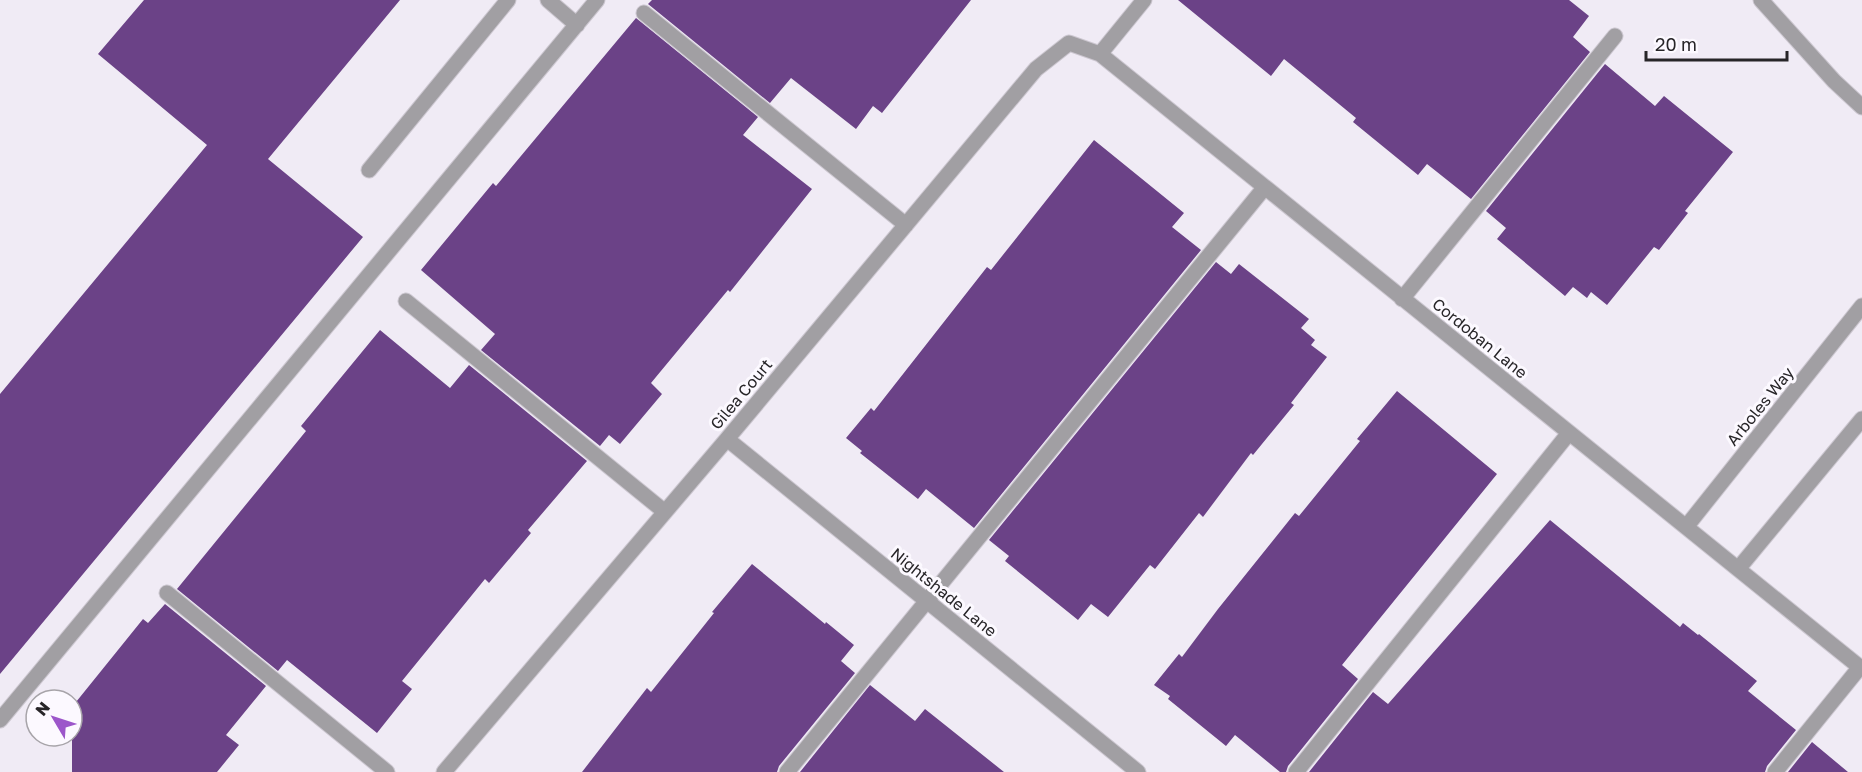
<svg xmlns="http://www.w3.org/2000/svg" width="1862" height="772" font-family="'Golos Text',sans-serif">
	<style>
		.building { fill: #6b4287 }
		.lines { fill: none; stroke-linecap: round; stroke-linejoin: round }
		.minor-casing { stroke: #ccc7d0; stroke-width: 17 }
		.minor { stroke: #a19fa3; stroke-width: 15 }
		.labels { text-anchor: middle; stroke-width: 6; stroke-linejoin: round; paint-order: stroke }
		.street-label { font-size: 16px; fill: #272528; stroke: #fcf9ff }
	</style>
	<rect width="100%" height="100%" fill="#f0ebf5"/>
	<path class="building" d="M 144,0 L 400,0 L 268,159 L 363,237 L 0,674 L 0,394 L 207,145 L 98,54 Z
		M 652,0 L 971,0 L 882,113 L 873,106 L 856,129 L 791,78 L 770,103 L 648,4 Z
		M 1178,0 L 1569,0 L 1589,16 L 1573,37 L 1590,52 L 1471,199 L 1427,164 L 1418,175 L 1353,122 L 1356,118 L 1284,59 L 1271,76 Z
		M 636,18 L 758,117 L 743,135 L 812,189 L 730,292 L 728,290 L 651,383 L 662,394 L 620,444 L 609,435 L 600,446 L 481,350 L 495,334 L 421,270 L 493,183 L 496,186 Z
		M 1605,64 L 1655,106 L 1664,96 L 1733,152 L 1685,211 L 1688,213 L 1659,250 L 1654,247 L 1607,305 L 1591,292 L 1587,298 L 1573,287 L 1565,296 L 1497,239 L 1506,228 L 1486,211 Z
		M 1094,140 L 1184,213 L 1172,227 L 1201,250 L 974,528 L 926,489 L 918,499 L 860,453 L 862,451 L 846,438 L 871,408 L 874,411 L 987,267 L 991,270 Z
		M 1216,262 L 1231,274 L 1239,264 L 1309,319 L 1301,328 L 1315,340 L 1311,345 L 1327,357 L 1291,403 L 1294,405 L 1253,455 L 1251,453 L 1203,517 L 1199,513 L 1155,569 L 1150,565 L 1108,617 L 1091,604 L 1078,620 L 1005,561 L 1009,556 L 989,540 Z
		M 380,330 L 450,388 L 469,365 L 587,461 L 528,530 L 531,533 L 489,583 L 485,579 L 402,681 L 412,689 L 377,733 L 287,660 L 278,671 L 177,589 L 306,431 L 301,426 Z
		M 1397,391 L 1497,474 L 1342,665 L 1358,679 L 1288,766 L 1286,772 L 1280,772 L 1235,735 L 1226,746 L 1168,699 L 1170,696 L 1154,685 L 1179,654 L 1182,657 L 1218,609 L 1295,513 L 1299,516 L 1360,441 L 1357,439 Z
		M 1550,520 L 1680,627 L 1683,623 L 1698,635 L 1699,634 L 1757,681 L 1748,691 L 1796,730 L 1767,766 L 1765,772 L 1309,772 L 1373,692 L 1388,704 Z
		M 752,564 L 825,624 L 826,622 L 854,645 L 841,661 L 855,673 L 779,766 L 777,772 L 582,772 L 647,688 L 651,692 L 714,613 L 712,612 Z
		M 165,604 L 266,686 L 226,735 L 239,745 L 217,772 L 72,772 L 72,707 L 143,619 L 148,623 Z
		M 870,685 L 915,721 L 925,709 L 1004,772 L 800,772 Z
		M 1812,742 L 1848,772 L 1788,772 Z"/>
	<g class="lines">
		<defs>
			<path id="minor" d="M 548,0 L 577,25
				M 1761,0 L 1834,81 L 1862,107
				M 644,13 L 906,225
				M 1100,54 L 1144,0
				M 369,170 L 508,0
				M 1402,299 L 1615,36
				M 406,301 L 665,512
				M 727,439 L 1138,772
				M 1686,527 L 1862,306
				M 1738,569 L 1862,419
				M 167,593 L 387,772
				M 0,720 L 597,0
				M 444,772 L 727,439 L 1036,69 L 1069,43 L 1100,54 L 1862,669
				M 787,772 L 1265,187
				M 1296,772 L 1569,433
				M 1775,772 L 1860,667"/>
		</defs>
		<use href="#minor" class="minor-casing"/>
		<use href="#minor" class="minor"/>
	</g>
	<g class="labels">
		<g class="street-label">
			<text transform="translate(1480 338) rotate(39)" y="6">Cordoban Lane</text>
			<text transform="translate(741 394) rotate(-50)" y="6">Gilea Court</text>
			<text transform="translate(1760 406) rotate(-51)" y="6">Arboles Way</text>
			<text transform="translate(944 592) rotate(39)" y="6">Nightshade Lane</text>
		</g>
	</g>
	<g transform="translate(54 718) rotate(309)"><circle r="28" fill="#fcf9ff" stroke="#a7a4a9" stroke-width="1.5"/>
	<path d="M0-4.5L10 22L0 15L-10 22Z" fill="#9c56ca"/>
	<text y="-9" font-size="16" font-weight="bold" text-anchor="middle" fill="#272528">N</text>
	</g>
	<path d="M1646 51v9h141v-9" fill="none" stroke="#272528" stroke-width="3"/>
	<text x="1655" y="51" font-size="18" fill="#272528" stroke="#fcf9ff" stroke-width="4.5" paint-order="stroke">20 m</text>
</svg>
